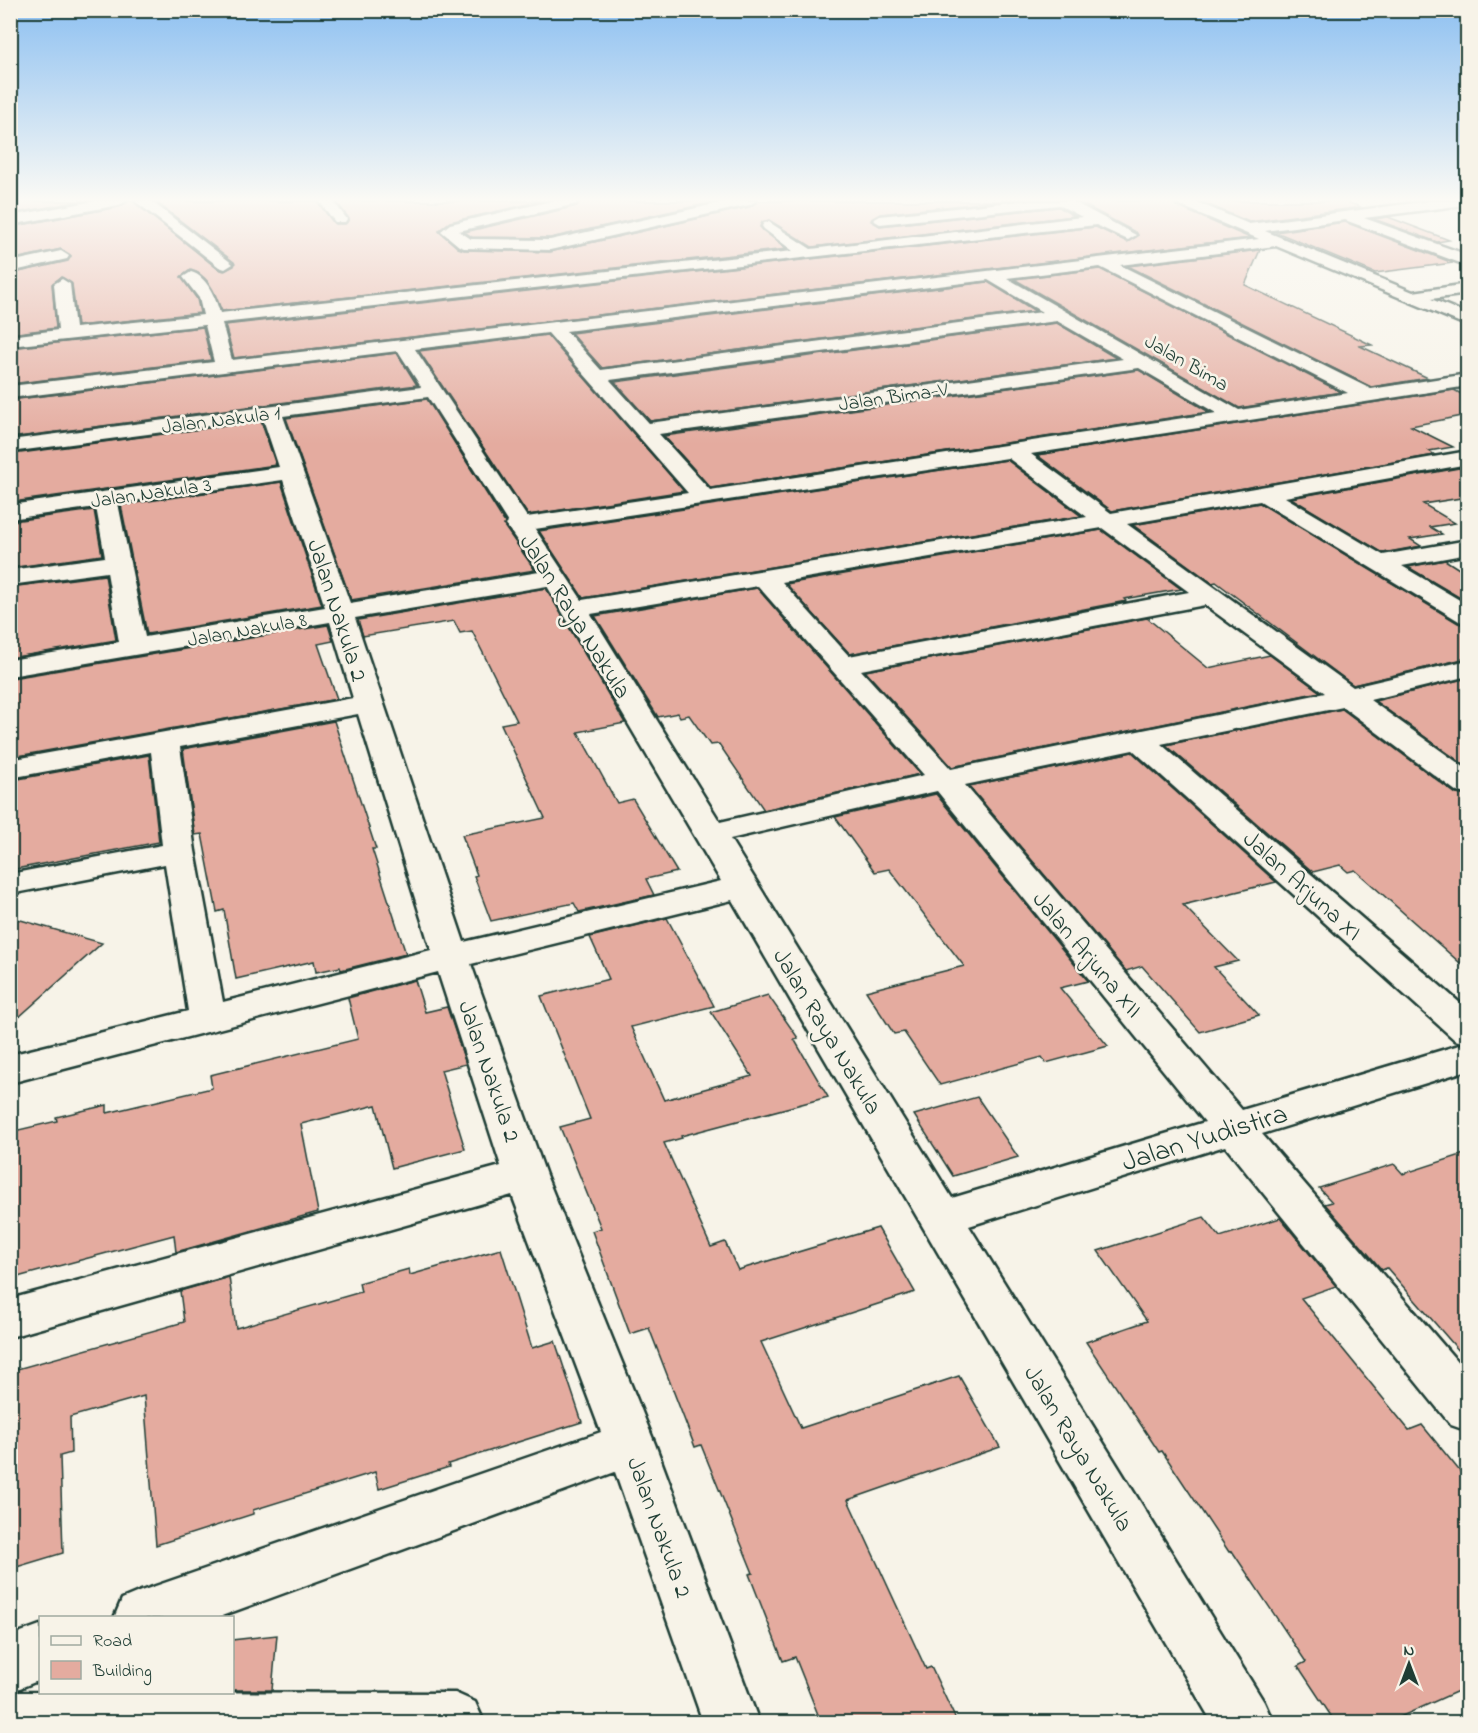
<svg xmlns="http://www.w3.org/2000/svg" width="1478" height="1733" font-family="'Indie Flower',sans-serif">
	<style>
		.building { fill: #e4ab9f; stroke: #1f3d34; stroke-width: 1.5 }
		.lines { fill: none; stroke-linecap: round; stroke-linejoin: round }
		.street-casing { stroke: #1f3d34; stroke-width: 5 }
		.street { fill: #f7f3e8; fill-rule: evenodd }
		.labels { text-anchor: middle; stroke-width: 5; stroke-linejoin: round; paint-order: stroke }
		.far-street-label { font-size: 20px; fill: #1f3d34; stroke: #f7f3e8 }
		.street-label { font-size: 24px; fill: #1f3d34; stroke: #f7f3e8 }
		.near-street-label { font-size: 28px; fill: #1f3d34; stroke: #f7f3e8 }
	</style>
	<rect width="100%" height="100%" fill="#f7f3e8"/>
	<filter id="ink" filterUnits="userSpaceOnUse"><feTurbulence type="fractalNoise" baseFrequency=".0167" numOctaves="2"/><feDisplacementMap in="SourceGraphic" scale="12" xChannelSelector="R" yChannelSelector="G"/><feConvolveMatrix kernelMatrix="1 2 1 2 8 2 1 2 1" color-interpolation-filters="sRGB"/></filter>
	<g filter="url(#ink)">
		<path class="building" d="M 10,201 L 82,201 L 10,214 Z
			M 128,201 L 133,201 L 218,269 L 224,271 L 234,266 L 234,262 L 155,201 L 317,201 L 335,224 L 345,224 L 349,219 L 336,201 L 542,201 L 450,222 L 439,231 L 458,248 L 464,250 L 550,252 L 749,207 L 758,201 L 999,201 L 880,214 L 871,221 L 880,226 L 1059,207 L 1074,216 L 812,247 L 769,220 L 762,222 L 760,227 L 787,249 L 222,311 L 208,282 L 198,273 L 190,270 L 181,277 L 197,299 L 200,313 L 77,326 L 72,284 L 61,277 L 52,284 L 56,328 L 10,334 L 10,274 L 68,261 L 71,256 L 61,249 L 10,260 L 10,227 L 119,207 Z
			M 580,201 L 718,201 L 550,238 L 472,237 L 465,232 L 577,206 Z
			M 1077,201 L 1173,201 L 1176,206 L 1250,238 L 234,358 L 225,325 L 1096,227 L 1127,242 L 1138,236 L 1137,233 Z
			M 1200,201 L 1344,201 L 1361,207 L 1249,222 Z
			M 1388,217 L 1449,240 L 1437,242 L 1374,219 Z
			M 1345,222 L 1453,263 L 1375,273 L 1276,232 Z
			M 1260,250 L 1245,285 L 1372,345 L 1360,346 L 1428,378 L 1371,387 L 1128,266 Z
			M 1100,269 L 1341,392 L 1239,408 L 1014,279 Z
			M 988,282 L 1035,311 L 602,368 L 571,333 Z
			M 1057,323 L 1116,358 L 650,421 L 615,382 Z
			M 203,327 L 211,360 L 10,384 L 10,348 Z
			M 547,335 L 684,491 L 528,515 L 419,351 Z
			M 397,353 L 417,385 L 10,438 L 10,400 Z
			M 1139,370 L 1209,412 L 711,488 L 664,436 Z
			M 1454,390 L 1467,397 L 1467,415 L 1411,426 L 1453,447 L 1429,451 L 1435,455 L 1112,511 L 1037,455 Z
			M 427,399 L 505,523 L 504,526 L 535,570 L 351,600 L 286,418 Z
			M 261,421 L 276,465 L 13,502 L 13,454 Z
			M 1007,460 L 1081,516 L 583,598 L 539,531 Z
			M 1459,468 L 1467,472 L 1467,497 L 1423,504 L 1455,523 L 1430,527 L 1442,534 L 1410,539 L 1421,546 L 1383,553 L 1291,498 Z
			M 281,482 L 322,605 L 147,634 L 121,505 Z
			M 1260,503 L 1458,623 L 1467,626 L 1467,658 L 1353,685 L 1216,582 L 1212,583 L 1133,525 Z
			M 94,510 L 102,555 L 10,568 L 13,521 Z
			M 1101,530 L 1181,589 L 1124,599 L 1126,601 L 850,654 L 786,584 Z
			M 1445,560 L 1467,574 L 1467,602 L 1408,567 Z
			M 105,575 L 116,640 L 10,658 L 10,587 Z
			M 546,588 L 625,723 L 578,732 L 617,803 L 633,799 L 677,872 L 646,879 L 654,895 L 579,912 L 574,903 L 491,921 L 474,876 L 477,875 L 462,835 L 545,818 L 501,724 L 517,721 L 472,631 L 460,633 L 454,621 L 363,636 L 358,620 Z
			M 757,588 L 920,774 L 764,810 L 719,744 L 710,745 L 689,715 L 680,717 L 678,713 L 658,717 L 595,616 Z
			M 1147,618 L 1208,668 L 1270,655 L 1320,692 L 952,767 L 865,671 Z
			M 328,625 L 333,641 L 318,644 L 337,699 L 12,757 L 12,678 Z
			M 1467,678 L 1467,767 L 1375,701 Z
			M 1342,709 L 1456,794 L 1467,796 L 1467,969 L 1355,870 L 1348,872 L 1340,865 L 1313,872 L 1166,745 Z
			M 334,721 L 376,849 L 372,849 L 406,954 L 341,970 L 340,967 L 316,972 L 314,961 L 236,979 L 224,910 L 217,912 L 202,834 L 195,835 L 183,749 Z
			M 1132,752 L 1276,882 L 1183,905 L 1238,961 L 1214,967 L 1259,1015 L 1200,1032 L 1142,966 L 1126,971 L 969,786 Z
			M 149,755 L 159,842 L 10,870 L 13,780 Z
			M 936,794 L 1088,981 L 1060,988 L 1108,1046 L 1046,1063 L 1042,1057 L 940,1085 L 904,1032 L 894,1034 L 866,991 L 964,966 L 889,869 L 875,872 L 835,817 Z
			M 10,917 L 102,943 L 10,1025 Z
			M 667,918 L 714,1006 L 631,1027 L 664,1100 L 752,1076 L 711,1012 L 768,995 L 798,1038 L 794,1039 L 828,1097 L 681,1136 L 682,1138 L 664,1143 L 711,1247 L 725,1242 L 738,1270 L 878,1228 L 915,1292 L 761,1342 L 801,1428 L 959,1376 L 1000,1447 L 848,1500 L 926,1669 L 931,1667 L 957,1722 L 821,1722 L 795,1657 L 783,1661 L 749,1574 L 753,1573 L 701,1445 L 695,1447 L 649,1328 L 630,1334 L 592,1231 L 601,1228 L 560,1127 L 590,1119 L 541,996 L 609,979 L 590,937 Z
			M 415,980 L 425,1012 L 447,1007 L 466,1064 L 441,1070 L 465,1149 L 392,1168 L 376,1105 L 301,1124 L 318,1212 L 176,1252 L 174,1235 L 10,1279 L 10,1132 L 57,1121 L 56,1117 L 107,1105 L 107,1113 L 212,1088 L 210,1075 L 358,1039 L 348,998 Z
			M 977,1097 L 1018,1157 L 953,1176 L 914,1115 Z
			M 1467,1153 L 1467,1360 L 1387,1268 L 1382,1270 L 1325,1204 L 1332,1202 L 1319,1188 L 1394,1164 L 1403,1174 Z
			M 1204,1217 L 1220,1237 L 1280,1218 L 1336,1286 L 1301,1298 L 1409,1430 L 1422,1425 L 1467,1480 L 1467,1687 L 1389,1722 L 1335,1722 L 1298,1666 L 1306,1662 L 1232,1551 L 1229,1552 L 1162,1451 L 1159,1452 L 1086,1342 L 1147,1321 L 1098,1251 Z
			M 501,1249 L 532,1348 L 555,1341 L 582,1422 L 448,1464 L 449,1467 L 379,1489 L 375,1472 L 253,1510 L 253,1514 L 156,1545 L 144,1396 L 70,1417 L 71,1453 L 60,1456 L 63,1553 L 10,1569 L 10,1371 L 184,1322 L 180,1291 L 229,1277 L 236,1328 L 361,1292 L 359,1283 L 409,1269 L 410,1275 Z
			M 277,1635 L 272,1690 L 232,1690 L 232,1640 Z"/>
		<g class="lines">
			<defs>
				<path id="street" d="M 95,201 L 126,201 L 119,205 L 10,225 L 10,216 Z
					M 135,201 L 151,201 L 233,264 L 225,269 L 219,267 Z
					M 319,201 L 333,201 L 347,219 L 345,222 L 335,222 Z
					M 552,201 L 578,201 L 576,204 L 459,231 L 471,239 L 550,240 L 729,201 L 756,201 L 749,205 L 550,250 L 464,248 L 459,246 L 441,231 L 450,224 Z
					M 1020,201 L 1072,201 L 1136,235 L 1128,240 L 1096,225 L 222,323 L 232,360 L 1259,239 L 1177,204 L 1175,201 L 1194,201 L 1249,224 L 1430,201 L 1468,201 L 1468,204 L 1464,205 L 1364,218 L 1468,255 L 1468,266 L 1345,220 L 1265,231 L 1413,292 L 1468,284 L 1468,294 L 1431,299 L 1468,314 L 1468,326 L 1276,246 L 1120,265 L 1371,389 L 1468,374 L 1468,386 L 1031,454 L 1111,513 L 1468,451 L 1468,464 L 1285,497 L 1383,555 L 1468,540 L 1468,554 L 1402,566 L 1468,605 L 1468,624 L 1459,621 L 1260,501 L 1127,524 L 1353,687 L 1468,660 L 1468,676 L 1370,700 L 1468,770 L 1468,794 L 1457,792 L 1343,707 L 1161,744 L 1468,1010 L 1468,1070 L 1262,1134 L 1468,1374 L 1468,1431 L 1451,1425 L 1225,1146 L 969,1226 L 1264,1702 L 1273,1722 L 1212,1722 L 732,900 L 471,964 L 546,1175 L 655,1444 L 759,1722 L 703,1722 L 615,1472 L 216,1618 L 114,1618 L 122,1599 L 141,1591 L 601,1432 L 512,1195 L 10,1337 L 10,1299 L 501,1166 L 438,972 L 10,1083 L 10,1055 L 188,1011 L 165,864 L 10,894 L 10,874 L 162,845 L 151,752 L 10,778 L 10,760 L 353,698 L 330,622 L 10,676 L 10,660 L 119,642 L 107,572 L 10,585 L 10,570 L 105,557 L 96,507 L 10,519 L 10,505 L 279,467 L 263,419 L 10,452 L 10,440 L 421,387 L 398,351 L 10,398 L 10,386 L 214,362 L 205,325 L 10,346 L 10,336 L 58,330 L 54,284 L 62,279 L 70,284 L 75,328 L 203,315 L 199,298 L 183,277 L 191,272 C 207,276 216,299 220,313 L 793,251 L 764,229 L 762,226 L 764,223 L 769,222 L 811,249 L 1082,217 L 1059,205 L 880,224 L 873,220 L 880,216 ZM 1100,267 L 1348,393 L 1239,410 L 1007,278 ZM 988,280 L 1042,312 L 601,370 L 566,331 ZM 1057,321 L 1123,359 L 649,423 L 610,380 ZM 548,333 L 688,493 L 527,517 L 415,349 ZM 1139,368 L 1216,413 L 710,490 L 659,434 ZM 428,397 L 508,523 L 506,525 L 539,572 L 350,603 L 283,416 ZM 1008,458 L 1087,517 L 582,600 L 535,529 ZM 283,480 L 325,607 L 145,637 L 118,503 ZM 1102,528 L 1189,592 L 849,656 L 782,582 ZM 547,586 L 721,881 L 464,942 L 355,618 ZM 758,586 L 924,775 L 720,822 L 591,614 ZM 1205,605 L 1325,693 L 951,769 L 861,670 ZM 358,714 L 431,950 L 223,1002 L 195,851 L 180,747 ZM 1133,750 L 1455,1040 L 1466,1043 L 1242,1110 L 965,785 ZM 937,791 L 1205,1122 L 952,1198 L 730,839 Z
					M 61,251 L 69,256 L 67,259 L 10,272 L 10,262 Z
					M 40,1625 L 40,1680 L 10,1692 L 10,1636 Z
					M 10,1692 L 455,1693 L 475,1702 L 484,1722 L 10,1722 Z"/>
			</defs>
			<use href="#street" class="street-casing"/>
			<use href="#street" class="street"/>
		</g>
	</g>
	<linearGradient id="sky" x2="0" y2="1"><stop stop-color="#8dc0f1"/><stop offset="0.45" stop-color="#fbfaf5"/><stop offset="1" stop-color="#fbfaf5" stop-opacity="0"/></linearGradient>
	<rect width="1478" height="444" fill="url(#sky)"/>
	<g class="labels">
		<g class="far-street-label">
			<text transform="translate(1187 362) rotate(30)" y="7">Jalan Bima</text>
			<text transform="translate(893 396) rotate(-8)" y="7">Jalan Bima-V</text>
			<text transform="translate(221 419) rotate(-7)" y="7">Jalan Nakula 1</text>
			<text transform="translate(151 492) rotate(-8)" y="7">Jalan Nakula 3</text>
			<text transform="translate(247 629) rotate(-10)" y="7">Jalan Nakula 8</text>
		</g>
		<g class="street-label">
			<text transform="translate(338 610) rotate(72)" y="8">Jalan Nakula 2</text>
			<text transform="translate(576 616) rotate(58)" y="8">Jalan Raya Nakula</text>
			<text transform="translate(1303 885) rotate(42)" y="8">Jalan Arjuna XI</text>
			<text transform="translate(1088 954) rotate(50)" y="8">Jalan Arjuna XII</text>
			<text transform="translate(828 1031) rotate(59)" y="8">Jalan Raya Nakula</text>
			<text transform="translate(490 1071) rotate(71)" y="8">Jalan Nakula 2</text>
			<text transform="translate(1079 1448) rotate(59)" y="8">Jalan Raya Nakula</text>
			<text transform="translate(660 1527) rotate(70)" y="8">Jalan Nakula 2</text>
		</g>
		<g class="near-street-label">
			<text transform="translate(1204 1136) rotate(-17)" y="10">Jalan Yudistira</text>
		</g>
	</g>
	<rect width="1478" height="1733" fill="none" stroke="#f7f3e8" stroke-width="36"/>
	<rect x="18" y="18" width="1442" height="1697" fill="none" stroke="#1f3d34" stroke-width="2" filter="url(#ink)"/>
	<rect x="39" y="1616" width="195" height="78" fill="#f7f3e8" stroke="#a1aaa0" stroke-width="1.5"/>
	<rect x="51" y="1636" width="30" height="9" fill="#f7f3e8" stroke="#a1aaa0" stroke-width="1.5"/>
	<text x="93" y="1646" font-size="18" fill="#1f3d34">Road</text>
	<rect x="51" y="1661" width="30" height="18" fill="#e4ab9f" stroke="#a1aaa0" stroke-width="1.5"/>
	<text x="93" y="1676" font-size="18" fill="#1f3d34">Building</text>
	<g transform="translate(1409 1664)" stroke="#f7f3e8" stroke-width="4.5" paint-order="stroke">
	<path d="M0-4.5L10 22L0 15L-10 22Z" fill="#1f3d34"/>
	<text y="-9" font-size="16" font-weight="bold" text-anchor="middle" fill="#1f3d34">N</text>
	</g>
</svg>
